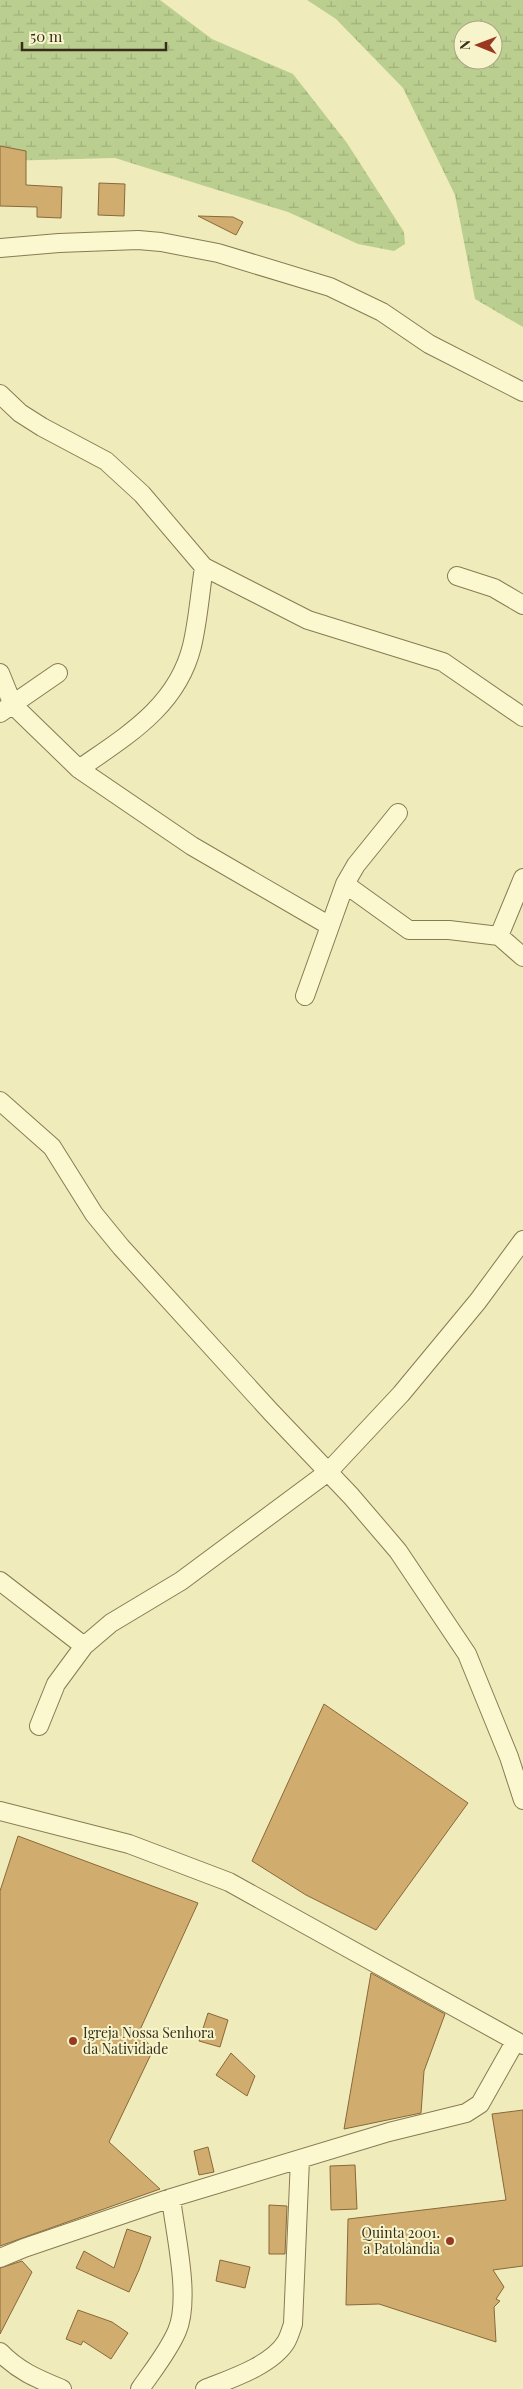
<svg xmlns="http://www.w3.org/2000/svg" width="523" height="2389" font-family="'Playfair Display',serif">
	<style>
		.wetland { fill: url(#wetland-marsh); fill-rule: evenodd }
		.building { fill: #d1ac6f; stroke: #886939 }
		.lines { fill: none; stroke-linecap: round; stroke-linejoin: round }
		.minor-casing { stroke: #887b54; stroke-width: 20 }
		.minor { stroke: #fbf7cf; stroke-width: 18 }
		.poi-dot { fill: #9a3921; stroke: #f7f4cb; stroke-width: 2 }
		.labels { text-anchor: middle; stroke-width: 4; stroke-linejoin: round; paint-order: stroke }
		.poi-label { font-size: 14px; fill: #362e1a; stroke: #f7f4cb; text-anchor: start }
	</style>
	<defs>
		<pattern id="wetland-marsh" width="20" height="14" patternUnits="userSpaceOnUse" patternTransform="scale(1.25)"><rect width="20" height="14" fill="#bace8f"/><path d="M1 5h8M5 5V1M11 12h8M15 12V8" fill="none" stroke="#a0b17b"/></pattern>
	</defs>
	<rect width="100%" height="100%" fill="#f0ebbb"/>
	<path class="wetland" d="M 0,0 L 160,0 L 212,39 L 293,74 L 347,143 L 404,232 L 405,244 L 394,251 L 358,244 L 288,212 L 115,158 L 0,161 Z
		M 307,0 L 523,0 L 523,327 L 475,299 L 455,195 L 403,88 L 336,19 ZM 463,30 L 493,30 L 493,60 L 463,60 Z"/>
	<path class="building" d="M 0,146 L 26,151 L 26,185 L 62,187 L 61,218 L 37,217 L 37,207 L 0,206 Z
		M 99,183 L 125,184 L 124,216 L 98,215 Z
		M 198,216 L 233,217 L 243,222 L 236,235 Z
		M 324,1704 L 468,1803 L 376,1930 L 306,1895 L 252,1861 Z
		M 18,1836 L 198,1903 L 139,2032 L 153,2050 L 109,2142 L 160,2189 L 0,2246 L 0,1891 Z
		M 371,1973 L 445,2014 L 424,2071 L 421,2113 L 344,2129 Z
		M 208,2013 L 228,2020 L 220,2047 L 199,2041 Z
		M 231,2053 L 255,2076 L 247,2096 L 216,2075 Z
		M 523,2110 L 523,2266 L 493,2270 L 504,2287 L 496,2299 L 500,2301 L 494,2307 L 496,2342 L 379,2304 L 346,2305 L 348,2219 L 506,2200 L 492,2114 Z
		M 208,2147 L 214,2172 L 199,2175 L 194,2151 Z
		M 355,2165 L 357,2209 L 331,2210 L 330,2166 Z
		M 269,2205 L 287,2206 L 285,2254 L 269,2254 Z
		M 127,2229 L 151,2237 L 139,2270 L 129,2292 L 76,2268 L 84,2251 L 114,2268 Z
		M 220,2260 L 250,2267 L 245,2288 L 216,2281 Z
		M 22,2261 L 32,2272 L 0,2334 L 0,2268 Z
		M 78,2310 L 112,2322 L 128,2333 L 111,2359 L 83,2341 L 81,2345 L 66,2339 Z"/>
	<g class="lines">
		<defs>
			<path id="minor" d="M 0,248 L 59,243 L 138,240 L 161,242 L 218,253 L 330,287 L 382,312 L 429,344 L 523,392
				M 0,394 L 20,413 L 42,427 L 106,461 L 142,494 L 204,567 L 308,620 L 443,662 L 523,717
				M 457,576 L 494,588 L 523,605
				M 0,673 L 13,705 L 79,769 L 192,846 L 330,926 L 345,884 L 356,865 L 398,813
				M 0,713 L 58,673
				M 79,769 C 126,736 177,707 192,646 C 198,621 200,593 204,567
				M 345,884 L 409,930 L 449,930 L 499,936 L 523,957
				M 499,936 L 523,878
				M 305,996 L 330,926
				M 0,1101 L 52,1147 L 94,1214 L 121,1247 L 271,1412 L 351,1496 L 398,1551 L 467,1654 L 509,1757 L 523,1800
				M 0,1581 L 84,1646
				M 39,1726 L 56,1684 L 84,1646 L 111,1623 L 181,1581 L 328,1472 L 401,1394 L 478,1301 L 523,1240
				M 0,1811 L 129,1844 L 229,1882 L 523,2045
				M 0,2258 L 24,2248 L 171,2198 L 389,2132 L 466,2113 L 480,2104 L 515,2042
				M 0,2352 C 18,2371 38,2379 62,2389
				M 140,2389 C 153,2370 168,2352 177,2331 C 191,2299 175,2233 171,2198
				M 205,2389 C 230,2379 271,2366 286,2342 C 289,2337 291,2330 293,2324 L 300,2159"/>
		</defs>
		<use href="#minor" class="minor-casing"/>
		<use href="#minor" class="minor"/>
	</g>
	<g class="poi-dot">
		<circle cx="73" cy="2041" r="5"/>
		<circle cx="450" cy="2241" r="5"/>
	</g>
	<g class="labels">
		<g class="poi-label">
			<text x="83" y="2038">Igreja Nossa Senhora<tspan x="83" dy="16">da Natividade</tspan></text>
			<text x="440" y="2238" text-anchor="end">Quinta 2001.<tspan x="440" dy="16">a Patolândia</tspan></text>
		</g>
	</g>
	<g transform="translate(478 45) rotate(271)"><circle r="24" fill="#f7f4cb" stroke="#aaa584"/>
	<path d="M0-4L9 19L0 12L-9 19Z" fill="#9a3921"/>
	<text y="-8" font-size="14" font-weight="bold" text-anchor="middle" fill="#362e1a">N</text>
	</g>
	<path d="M22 42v8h144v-8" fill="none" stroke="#362e1a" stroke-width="2.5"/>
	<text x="30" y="42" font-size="15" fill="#362e1a" stroke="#f7f4cb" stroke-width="4" paint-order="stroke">50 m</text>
</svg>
